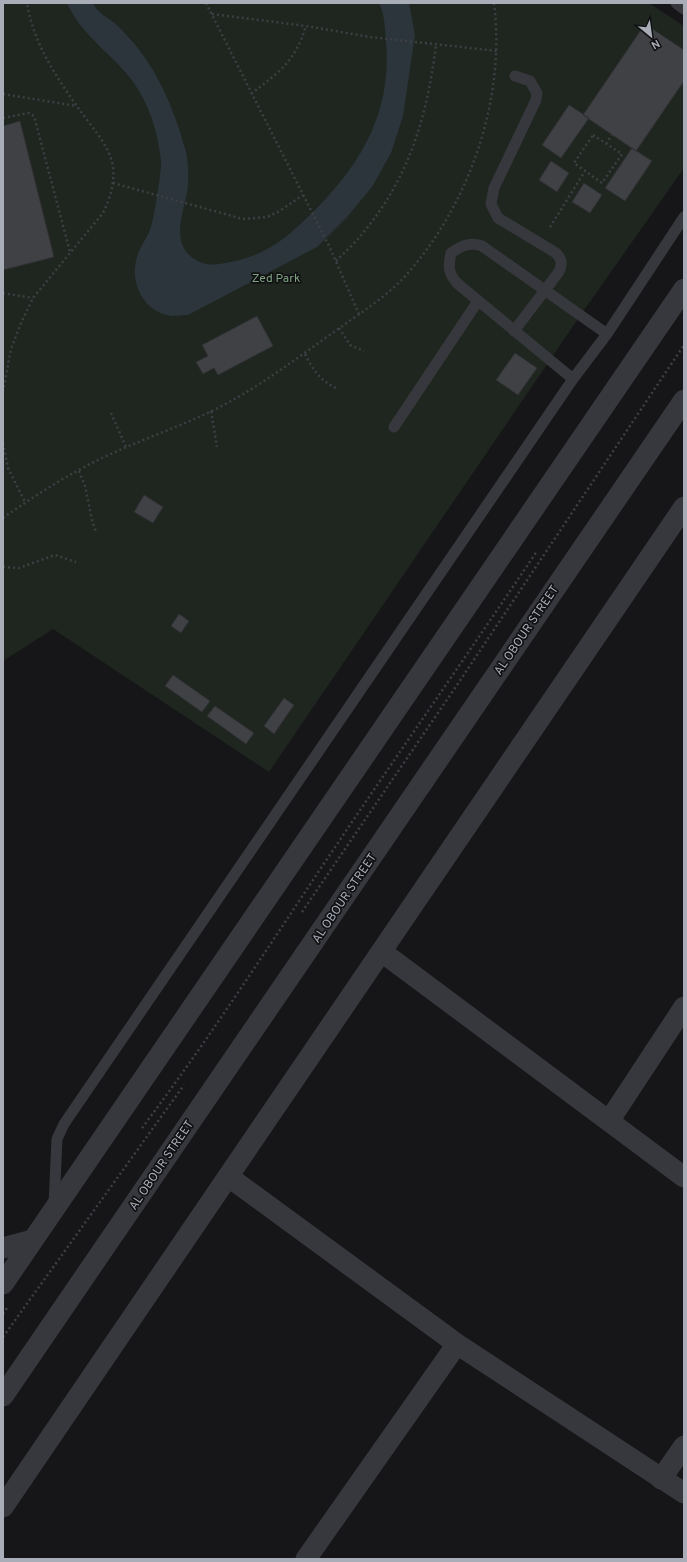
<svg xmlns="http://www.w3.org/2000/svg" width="687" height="1562" font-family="Overpass,sans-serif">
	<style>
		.green { fill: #1e261f }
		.water { fill: #2c353c }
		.building { fill: #404145; stroke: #303034 }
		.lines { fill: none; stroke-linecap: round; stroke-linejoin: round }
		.path { stroke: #3d3f44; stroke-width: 2.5; stroke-dasharray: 2 3; stroke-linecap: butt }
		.lane { stroke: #37383d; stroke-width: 11 }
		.street { stroke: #37383d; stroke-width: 21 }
		.labels { text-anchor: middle; stroke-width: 3.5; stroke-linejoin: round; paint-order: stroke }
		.park-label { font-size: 12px; fill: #7fa381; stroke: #111113 }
		.street-label { font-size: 12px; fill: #a8adb8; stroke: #111113 }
	</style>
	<rect width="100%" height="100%" fill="#161618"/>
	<path class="green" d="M 3,3 L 649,3 L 684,26 L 684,168 L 580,316 L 269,772 L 53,629 L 3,661 Z"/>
	<path class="water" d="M 67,3 L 93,3 C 97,13 109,18 117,25 C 124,32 131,40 137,47 C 161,77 176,115 186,152 C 188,161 189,175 188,185 C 186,209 168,241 194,259 C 207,268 221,264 235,261 C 269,253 286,238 310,215 C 360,166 392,114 386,42 C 385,29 385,15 379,3 L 409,3 L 415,35 L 403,116 L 391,153 L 372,187 L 347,217 L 317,247 L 188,315 C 183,315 177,316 172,316 C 144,313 129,283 137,257 C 140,246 148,237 151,227 C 154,218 162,169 161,161 C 158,130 147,96 125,72 C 105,49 80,32 67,3 Z"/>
	<path class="building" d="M 645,24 L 684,50 L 684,81 L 636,151 L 583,115 Z
		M 569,105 L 589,118 L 561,158 L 542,145 Z
		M 20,121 L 54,257 L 3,270 L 3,126 Z
		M 632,148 L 652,161 L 625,201 L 605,188 Z
		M 551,161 L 569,173 L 557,192 L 539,180 Z
		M 584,183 L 602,195 L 590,213 L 572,202 Z
		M 257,316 L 273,346 L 218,375 L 214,368 L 203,374 L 196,362 L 208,356 L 202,345 Z
		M 515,353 L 537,368 L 518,395 L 496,380 Z
		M 144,495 L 163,507 L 153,523 L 134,512 Z
		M 179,614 L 189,621 L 181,633 L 171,626 Z
		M 173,675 L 210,701 L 202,712 L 165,686 Z
		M 284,698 L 294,705 L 274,734 L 264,726 Z
		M 215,706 L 254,733 L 246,744 L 207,716 Z"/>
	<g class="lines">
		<path class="path" d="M 206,3 L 330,248 L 359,314
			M 212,14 L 306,26 L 370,37 L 497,51
			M 3,94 L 77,106
			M 251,94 C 279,72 295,62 306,26
			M 3,118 L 29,113 L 34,116 L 70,252
			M 593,135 L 622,154 L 602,183 L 574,163 Z
			M 606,144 L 612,135
			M 113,183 L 243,219 L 267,217 L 278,212 L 303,195
			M 550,227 L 585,171
			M 336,261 C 345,252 355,243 363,233 C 410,176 427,116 436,45
			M 3,293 L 33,298
			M 339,328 L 350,345 L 364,351
			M 305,354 C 313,371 322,382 338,389
			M 3,392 L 11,349 L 21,323 L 33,298 L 103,213 C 110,198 115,183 113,166 C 109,145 91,126 79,109 C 56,77 33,42 27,3
			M 211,411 L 217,447
			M 111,413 L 126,447
			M 3,443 L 8,468 L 25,502
			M 79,471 L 85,486 L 92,520 L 96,532
			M 3,518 C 34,496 67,475 102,458 C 138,441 176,428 212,411 C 259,388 298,357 341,327 C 362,312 390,294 407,274 C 470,203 506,98 494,3
			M 3,567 L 19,568 L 55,555 L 76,562
			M 302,912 L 457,685 L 684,345
			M 142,1128 C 206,1043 263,955 321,868 C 392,762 466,657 537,551
			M 3,1314 L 7,1308
			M 3,1337 L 184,1085"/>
		<path class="lane" d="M 676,3 L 684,9
			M 514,331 L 558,273 C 563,265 562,259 556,253 L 498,218 L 491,204 L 494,188 L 536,100 L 537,93 L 530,81 L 515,76
			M 573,379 L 458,284 C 448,274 448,266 451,253 C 462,245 470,242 482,246 L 607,334
			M 394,427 L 478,301
			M 54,1205 L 57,1139 L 64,1124 L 573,379 L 607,334 L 684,217"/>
		<path class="street" d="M 382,952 L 684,1177
			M 609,1121 L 684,1007
			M 229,1177 L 457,1344 L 684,1493
			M 3,1248 L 33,1240
			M 3,1284 L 684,289
			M 3,1396 L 684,400
			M 661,1479 L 684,1446
			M 3,1507 L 684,507
			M 306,1559 L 457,1344"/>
	</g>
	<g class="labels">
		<g class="park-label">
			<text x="276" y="282">Zed Park</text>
		</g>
		<g class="street-label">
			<text transform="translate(526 630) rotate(-56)" y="4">AL OBOUR STREET</text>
			<text transform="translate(344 898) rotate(-56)" y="4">AL OBOUR STREET</text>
			<text transform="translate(161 1165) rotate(-56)" y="4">AL OBOUR STREET</text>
		</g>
	</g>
	<rect width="687" height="1562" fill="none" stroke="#a8adb8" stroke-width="8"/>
	<g transform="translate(651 36) rotate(151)" stroke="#111113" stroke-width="3" paint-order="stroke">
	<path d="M0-3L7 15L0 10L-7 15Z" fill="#a8adb8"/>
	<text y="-6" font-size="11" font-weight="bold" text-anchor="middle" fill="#a8adb8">N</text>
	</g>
</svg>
